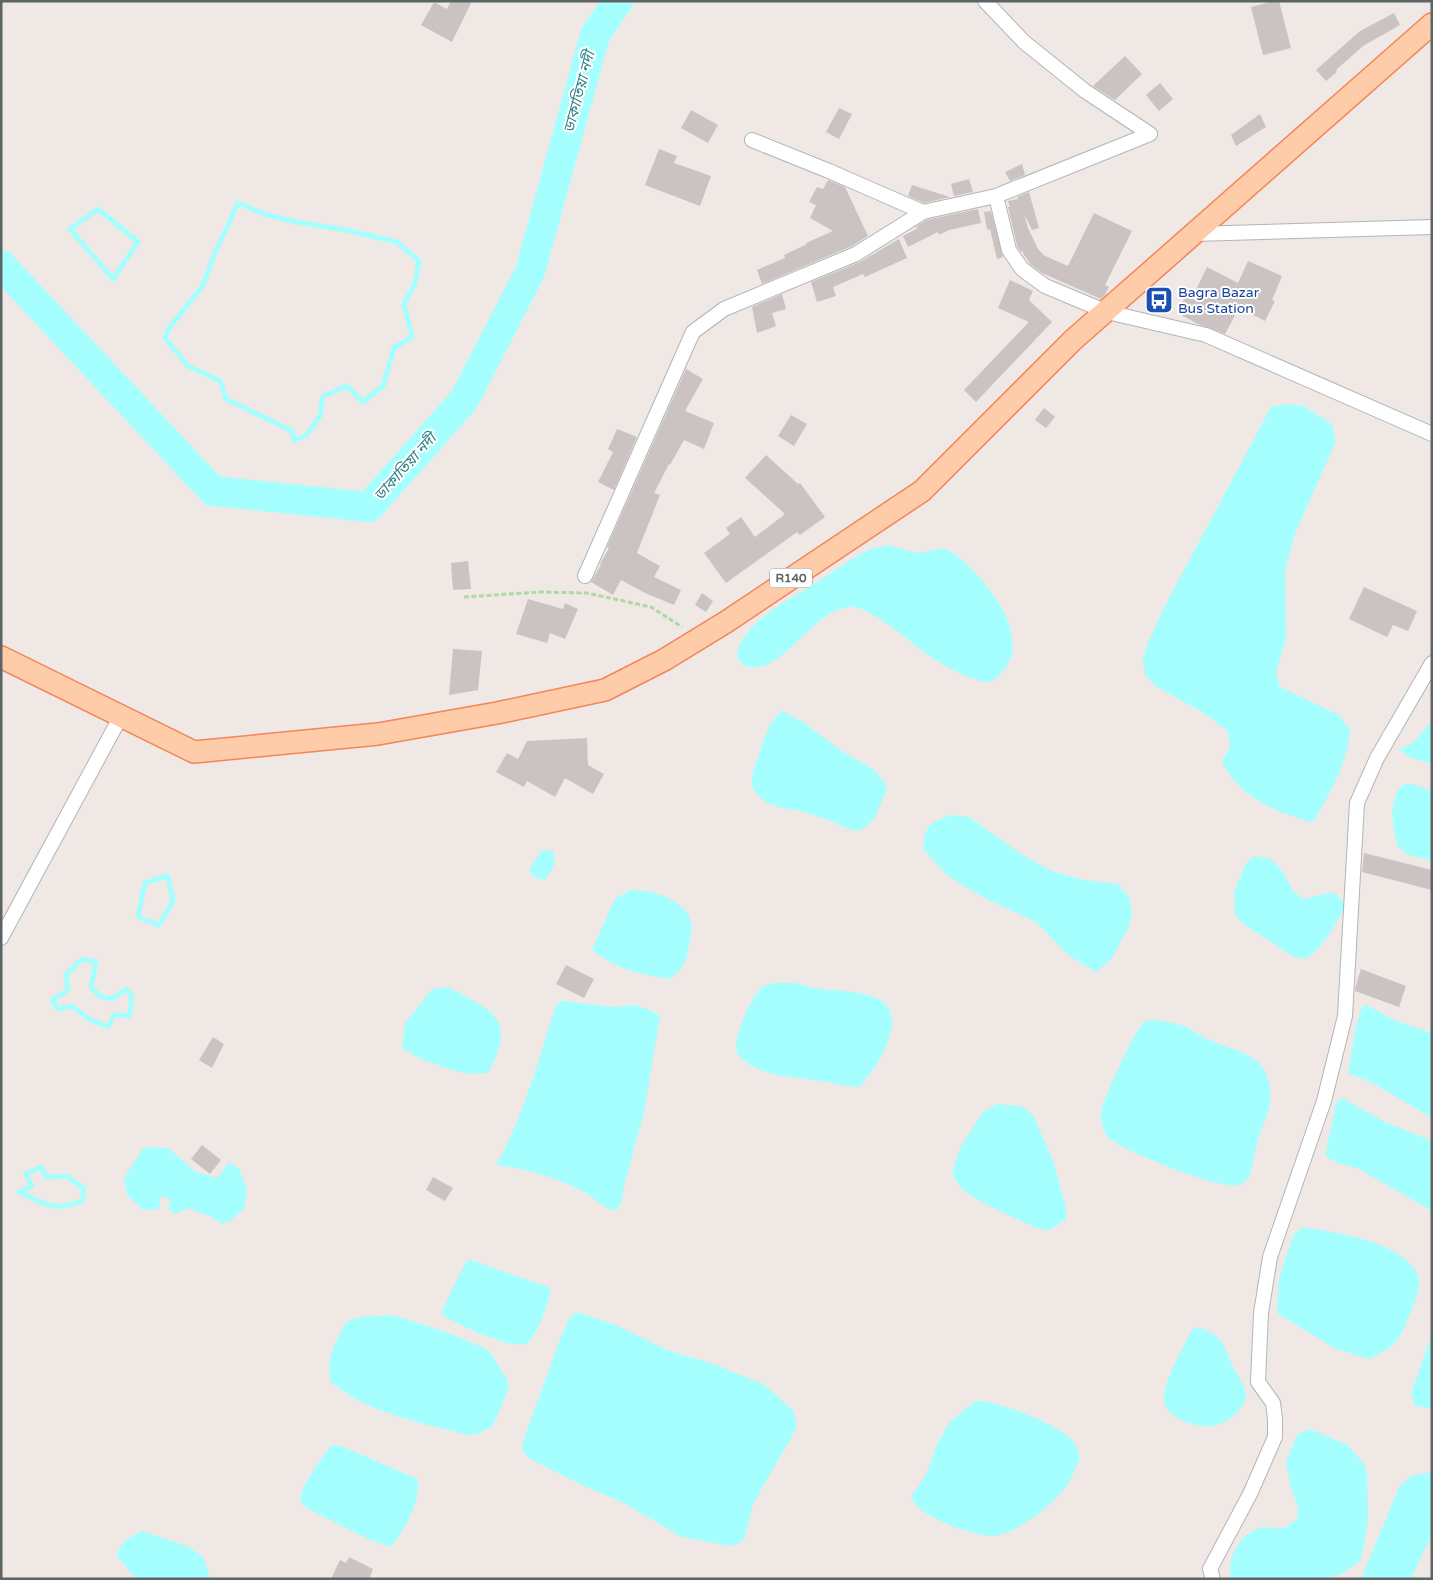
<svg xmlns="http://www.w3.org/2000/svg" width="1433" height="1580" font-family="'Varela Round','Noto Sans Bengali',sans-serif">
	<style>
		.water { fill: #a5ffff }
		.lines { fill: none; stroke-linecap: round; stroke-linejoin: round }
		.stream { stroke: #a5ffff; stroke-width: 5 }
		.river { stroke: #a5ffff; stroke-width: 30 }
		.building { fill: #cac3c2 }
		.minor-casing { stroke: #b0b6b7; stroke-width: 16 }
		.primary-casing { stroke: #f58458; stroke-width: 24 }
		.path { stroke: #addaa3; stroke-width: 3; stroke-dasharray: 5 2.5; stroke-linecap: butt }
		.minor { stroke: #fff; stroke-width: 14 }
		.primary { stroke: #fca; stroke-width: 21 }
		.labels { text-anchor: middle; stroke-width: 4; stroke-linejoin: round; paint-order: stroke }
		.shield { fill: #fff; stroke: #8d9293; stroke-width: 1 }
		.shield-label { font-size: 12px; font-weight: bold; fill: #5c6465 }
		.transit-label { font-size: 14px; fill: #164399; stroke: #fff; text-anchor: start }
		.water-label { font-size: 15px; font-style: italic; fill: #328187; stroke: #fff }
	</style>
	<rect width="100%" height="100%" fill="#efe8e5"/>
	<path class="water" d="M 1288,404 L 1304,406 L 1332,424 L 1336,441 L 1294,536 L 1285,572 L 1286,639 L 1276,672 L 1280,687 L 1339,715 L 1350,730 C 1348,764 1329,793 1313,823 C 1276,812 1240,798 1222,762 L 1230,747 L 1228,731 L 1202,712 L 1157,687 L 1145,675 L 1143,659 L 1147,644 L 1168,600 L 1271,407 Z
		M 888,545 C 898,547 911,553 921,553 C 929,552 935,548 943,549 C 961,551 995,594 1003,610 C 1006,615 1008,622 1010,627 C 1014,646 1015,655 1004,670 C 1001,674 994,681 989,682 C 985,683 979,681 975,679 C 959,674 941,664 928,655 C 911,643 868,603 848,607 C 810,613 785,671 751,667 C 745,667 742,664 739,660 C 731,649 754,624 763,617 C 771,610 782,604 791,598 C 813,585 834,571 855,557 L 871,549 Z
		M 782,711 L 803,722 L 843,752 L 873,769 L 884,781 L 887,789 L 877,813 L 873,820 L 860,831 C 849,830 839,824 828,820 C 819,816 809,814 799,811 C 788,808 775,808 766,802 C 761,799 755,793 753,788 C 749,778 757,760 760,751 C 765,736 769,721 782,711 Z
		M 1432,721 L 1432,764 L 1412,758 L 1398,750 L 1414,742 Z
		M 1404,784 L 1412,784 L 1432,791 L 1432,861 L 1409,855 L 1398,847 C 1393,827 1386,799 1404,784 Z
		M 952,815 L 969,817 L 1024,856 L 1052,871 L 1084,880 L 1118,884 L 1129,897 L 1132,913 L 1128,929 L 1110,961 L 1095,972 L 1068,955 L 1036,922 L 989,900 L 960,884 L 946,874 L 923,849 C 925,825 929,822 952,815 Z
		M 542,850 L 553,851 L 555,864 L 545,880 L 535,878 L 529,870 Z
		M 1255,856 L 1271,859 L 1283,872 L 1293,891 L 1304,899 L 1332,892 L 1345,902 L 1346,906 C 1334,926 1325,946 1306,959 L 1294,957 L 1243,924 L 1235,914 L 1234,892 L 1246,863 Z
		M 630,890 C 649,889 683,899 690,918 C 693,927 691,936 689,945 C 687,962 683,970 669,979 C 640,974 614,969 592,949 L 615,899 Z
		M 796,983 C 805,985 813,988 822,989 C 852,993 903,989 890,1035 C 884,1055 874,1071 859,1087 C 846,1087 834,1083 821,1081 C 793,1076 761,1078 739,1056 C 728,1046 752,995 762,987 C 771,981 785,983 796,983 Z
		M 447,987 C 493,1010 518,1019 488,1073 L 469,1074 L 452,1070 L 421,1059 L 402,1048 L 405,1023 L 432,989 Z
		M 562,1001 L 612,1007 L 634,1005 L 650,1010 L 660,1016 L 644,1112 L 626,1178 L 621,1203 L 617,1210 C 604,1211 595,1197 584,1192 C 556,1177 527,1169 496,1165 C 515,1132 531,1086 542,1050 C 547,1034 551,1018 558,1002 Z
		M 1365,1004 L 1396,1021 L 1432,1033 L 1432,1118 L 1371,1082 L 1348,1073 C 1351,1059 1356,1012 1365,1004 Z
		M 1154,1020 C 1164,1021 1174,1023 1184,1026 C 1192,1029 1199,1035 1207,1039 C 1222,1046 1254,1053 1263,1068 C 1269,1077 1271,1090 1270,1101 C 1269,1114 1261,1128 1258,1141 C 1254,1151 1253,1177 1244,1183 C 1236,1188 1226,1184 1218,1183 C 1202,1181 1115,1148 1107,1136 C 1103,1130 1100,1118 1101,1111 C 1104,1098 1135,1030 1143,1023 C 1147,1020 1150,1020 1154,1020 Z
		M 1342,1098 L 1385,1122 L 1432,1141 L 1432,1211 L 1359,1169 L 1335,1162 L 1325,1156 L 1336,1104 L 1338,1100 Z
		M 997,1104 L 1020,1106 L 1033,1115 L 1054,1163 L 1067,1212 L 1065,1220 C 1059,1224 1053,1230 1045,1230 C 1034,1229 978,1201 967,1193 C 960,1188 955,1180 952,1172 L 960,1148 L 983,1112 Z
		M 144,1147 L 168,1148 L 196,1172 L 217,1178 L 229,1162 L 239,1169 L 247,1189 L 244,1209 L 230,1221 L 221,1224 C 212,1215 201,1214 189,1208 L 175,1214 L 168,1208 L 171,1200 L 160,1196 L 159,1209 L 143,1210 L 127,1195 L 124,1178 Z
		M 1303,1227 C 1334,1232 1406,1242 1418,1276 C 1421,1285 1416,1300 1412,1309 C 1407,1319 1404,1332 1397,1340 C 1391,1349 1378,1354 1369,1359 L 1336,1349 L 1277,1313 L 1279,1278 L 1294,1234 Z
		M 471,1260 L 548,1287 L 551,1290 C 548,1305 538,1334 527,1344 C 522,1344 516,1345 511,1344 C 496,1341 452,1323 441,1313 L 457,1279 L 467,1261 Z
		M 577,1312 L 616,1325 L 667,1350 L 716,1365 L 763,1384 L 794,1411 L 797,1427 L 753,1504 L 745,1537 L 739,1543 L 731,1546 L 682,1537 L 622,1502 L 582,1485 L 530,1459 L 523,1452 L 522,1444 L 560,1339 L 570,1317 Z
		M 393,1315 L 443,1331 L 489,1350 L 507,1379 L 509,1388 L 492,1427 L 476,1434 L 468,1435 C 422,1423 366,1413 330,1381 C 327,1353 334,1346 346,1322 L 360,1317 Z
		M 1199,1327 C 1222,1336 1223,1343 1232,1365 C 1236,1374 1247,1388 1246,1396 C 1243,1412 1225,1425 1210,1426 C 1196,1428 1165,1417 1164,1401 C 1163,1381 1183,1348 1192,1330 Z
		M 1432,1334 L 1432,1408 L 1415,1406 L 1411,1394 Z
		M 975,1401 C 997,1400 1057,1424 1072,1440 C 1077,1445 1078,1452 1080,1458 C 1076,1468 1071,1480 1064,1489 C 1051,1506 1017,1533 995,1536 C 982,1537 955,1528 943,1522 C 929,1515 917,1511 911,1497 L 926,1475 L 937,1444 L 950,1422 Z
		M 1310,1429 L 1348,1445 L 1364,1464 L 1367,1472 L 1368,1521 L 1362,1555 L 1359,1562 L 1340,1575 L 1313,1579 L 1231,1579 C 1226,1559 1240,1533 1260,1528 C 1267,1526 1276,1529 1284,1528 C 1288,1526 1293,1522 1297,1519 L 1298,1506 L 1290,1485 L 1286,1461 L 1298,1434 Z
		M 331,1445 L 339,1445 L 417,1479 C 424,1493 402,1537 390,1547 L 366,1538 L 308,1509 C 306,1507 303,1505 302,1503 C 295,1491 324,1456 331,1445 Z
		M 1432,1472 L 1432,1534 L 1411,1579 L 1361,1579 L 1399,1487 L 1411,1476 Z
		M 142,1531 L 189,1547 L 204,1558 L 210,1579 L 136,1579 L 116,1555 L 124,1541 Z"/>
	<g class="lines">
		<path class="stream" d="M 238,203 L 264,214 L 296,222 L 346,230 L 397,242 L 419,261 L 415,283 L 404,304 L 412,337 L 394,348 L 383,386 L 363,402 L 347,386 L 323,396 L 320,416 L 306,436 L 294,440 L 292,431 L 226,399 L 220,381 L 188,366 L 165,338 L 170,327 L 202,287 L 215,253 Z
			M 98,209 L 138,242 L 113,279 L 70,229 Z
			M 168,876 L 173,901 L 159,925 L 138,917 L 145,883 Z
			M 82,959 L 96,962 L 91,987 L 100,996 L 113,999 L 126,989 L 132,996 L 129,1016 L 114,1015 L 108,1027 L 89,1019 L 72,1006 L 58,1009 L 52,1000 L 68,990 L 66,975 Z
			M 41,1167 L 46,1177 L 67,1176 L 84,1189 L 82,1201 C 54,1212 44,1204 19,1192 L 32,1186 L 26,1174 Z"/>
		<path class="river" d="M 1,265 L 213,491 L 369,507 L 464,400 L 530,272 L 595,35 L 618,1"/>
	</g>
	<path class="building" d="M 451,1 L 472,1 L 452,42 L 421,25 L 434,2 L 447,9 Z
		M 1274,1 L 1279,1 L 1291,48 L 1263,55 L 1251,7 Z
		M 1394,13 L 1400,25 L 1363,46 L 1336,70 L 1337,72 L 1326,81 L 1316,70 L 1360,31 Z
		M 1125,56 L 1142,74 L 1115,100 L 1093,86 Z
		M 1160,83 L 1173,99 L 1159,111 L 1146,95 Z
		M 839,108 L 852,114 L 839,139 L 826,132 Z
		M 691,110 L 718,125 L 708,143 L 681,128 Z
		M 1260,114 L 1266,127 L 1236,146 L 1231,135 Z
		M 659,149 L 677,156 L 674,163 L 711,176 L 700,206 L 645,185 Z
		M 1022,164 L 1025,175 L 1010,181 L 1005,172 Z
		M 969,179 L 973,192 L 954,196 L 951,184 Z
		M 828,180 L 845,187 L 868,236 L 852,246 L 762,284 L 757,270 L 785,258 L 784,255 L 807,244 L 806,243 L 833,231 L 810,218 L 816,205 L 809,202 L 817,187 L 823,189 Z
		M 912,185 L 950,197 L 924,203 L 908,196 Z
		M 1029,192 L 1039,228 L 1032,230 L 1024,214 L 1028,228 L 1038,249 L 1045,256 L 1068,266 L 1094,213 L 1132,231 L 1105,285 L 1109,287 L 1105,295 L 1101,299 L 1042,273 L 1030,264 L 1023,253 L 1023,251 L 1021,252 L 1017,246 L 1008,207 L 1010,207 L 1008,201 L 1018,199 L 1017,197 Z
		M 978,209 L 981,223 L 949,230 L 939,235 L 938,232 L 908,247 L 903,236 L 918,228 L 915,227 L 926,220 Z
		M 991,211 L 1003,257 L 997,259 L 990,229 L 987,230 L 984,212 Z
		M 899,239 L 907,258 L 865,277 L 863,274 L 833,287 L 836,296 L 817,302 L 811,282 L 860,262 Z
		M 1248,261 L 1282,276 L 1272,300 L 1275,301 L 1265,321 L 1239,308 L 1225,334 L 1198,324 L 1177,313 L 1186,295 L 1192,298 L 1207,267 L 1238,283 Z
		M 1010,280 L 1033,291 L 1029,300 L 1052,322 L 976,402 L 964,390 L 1029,322 L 998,308 Z
		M 782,294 L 786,309 L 772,313 L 776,326 L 757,333 L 752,307 Z
		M 686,369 L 703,379 L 685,411 L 714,423 L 704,449 L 684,440 L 670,465 L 669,464 L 654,493 L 660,495 L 637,553 L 660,566 L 654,577 L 681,590 L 674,605 L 645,593 L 621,580 L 613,595 L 591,582 L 601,565 L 600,564 L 609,548 L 607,547 Z
		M 1044,408 L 1055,417 L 1046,428 L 1035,420 Z
		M 791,415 L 807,424 L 794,446 L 778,436 Z
		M 617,429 L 637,437 L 614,490 L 598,482 L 613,452 L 608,449 Z
		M 766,455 L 798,484 L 800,483 L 825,517 L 800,535 L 797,532 L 726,583 L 704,553 L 730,534 L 726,528 L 741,517 L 755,537 L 785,514 L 745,478 Z
		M 468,561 L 471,589 L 453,590 L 451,563 Z
		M 1364,587 L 1417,611 L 1408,631 L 1393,625 L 1387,637 L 1349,619 Z
		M 702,593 L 713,601 L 706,612 L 695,605 Z
		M 528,599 L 563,609 L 565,603 L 578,609 L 565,639 L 550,633 L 547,643 L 516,634 Z
		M 453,649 L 482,651 L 478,690 L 449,695 Z
		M 587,738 L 588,765 L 604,774 L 593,794 L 565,778 L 555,797 L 527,781 L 524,787 L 496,772 L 507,753 L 518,759 L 527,741 Z
		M 1364,853 L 1432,870 L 1432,890 L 1362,872 Z
		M 566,965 L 594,979 L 584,998 L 556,984 Z
		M 1361,969 L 1406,986 L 1399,1007 L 1355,991 L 1356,985 Z
		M 213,1037 L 224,1044 L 212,1068 L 199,1060 Z
		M 202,1145 L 221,1160 L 210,1174 L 191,1159 Z
		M 433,1177 L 453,1188 L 445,1201 L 426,1190 Z
		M 349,1557 L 373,1569 L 369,1579 L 331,1579 L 340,1560 L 346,1563 Z"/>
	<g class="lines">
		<defs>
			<path id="minor" d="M 752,140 L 829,171 L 923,212
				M 996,196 L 1009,250 L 1022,269 L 1045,286 L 1107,312 L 1206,335 L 1432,434
				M 1193,234 L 1432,227
				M 585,576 L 688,343 L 693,332 L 724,309 L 856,254 L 923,212 L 996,196 L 1150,134 L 1085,91 L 1024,42 L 985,1
				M 1,938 L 121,716
				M 1213,1579 L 1210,1569 L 1250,1494 L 1275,1437 L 1275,1419 L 1273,1403 L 1258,1382 L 1261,1313 L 1270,1257 L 1324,1101 L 1345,1016 L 1357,803 L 1377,758 L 1432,663"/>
			<path id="primary" d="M 1,657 L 194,752 L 378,734 L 497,713 L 605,690 L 664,660 L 726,622 L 922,491 L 1073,340 L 1432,24"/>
		</defs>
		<use href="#minor" class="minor-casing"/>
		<use href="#primary" class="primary-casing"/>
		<path class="path" d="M 464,597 L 541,592 L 587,593 L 651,607 L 682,627"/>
		<use href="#minor" class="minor"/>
		<use href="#primary" class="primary"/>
	</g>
	<defs>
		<symbol id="bus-square" viewBox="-11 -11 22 22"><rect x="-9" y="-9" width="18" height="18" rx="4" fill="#1a4fb4" stroke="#fff"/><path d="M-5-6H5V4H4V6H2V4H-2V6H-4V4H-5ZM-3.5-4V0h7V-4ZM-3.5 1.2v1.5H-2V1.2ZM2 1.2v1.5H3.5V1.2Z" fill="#fff"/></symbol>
	</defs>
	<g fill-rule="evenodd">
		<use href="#bus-square" x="1143" y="284" width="32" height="32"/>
	</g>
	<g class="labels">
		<rect class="shield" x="770" y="568.5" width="42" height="19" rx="4"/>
		<g class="shield-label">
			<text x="791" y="582">R140</text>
		</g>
		<g class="transit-label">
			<text x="1178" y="297">Bagra Bazar<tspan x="1178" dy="16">Bus Station</tspan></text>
		</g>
		<g class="water-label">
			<text transform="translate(579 92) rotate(-75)" y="5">ডাকাতিয়া নদী</text>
			<text transform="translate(405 467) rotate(-48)" y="5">ডাকাতিয়া নদী</text>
		</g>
	</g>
	<rect width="1433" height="1580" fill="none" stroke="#5c6465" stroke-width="5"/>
</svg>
